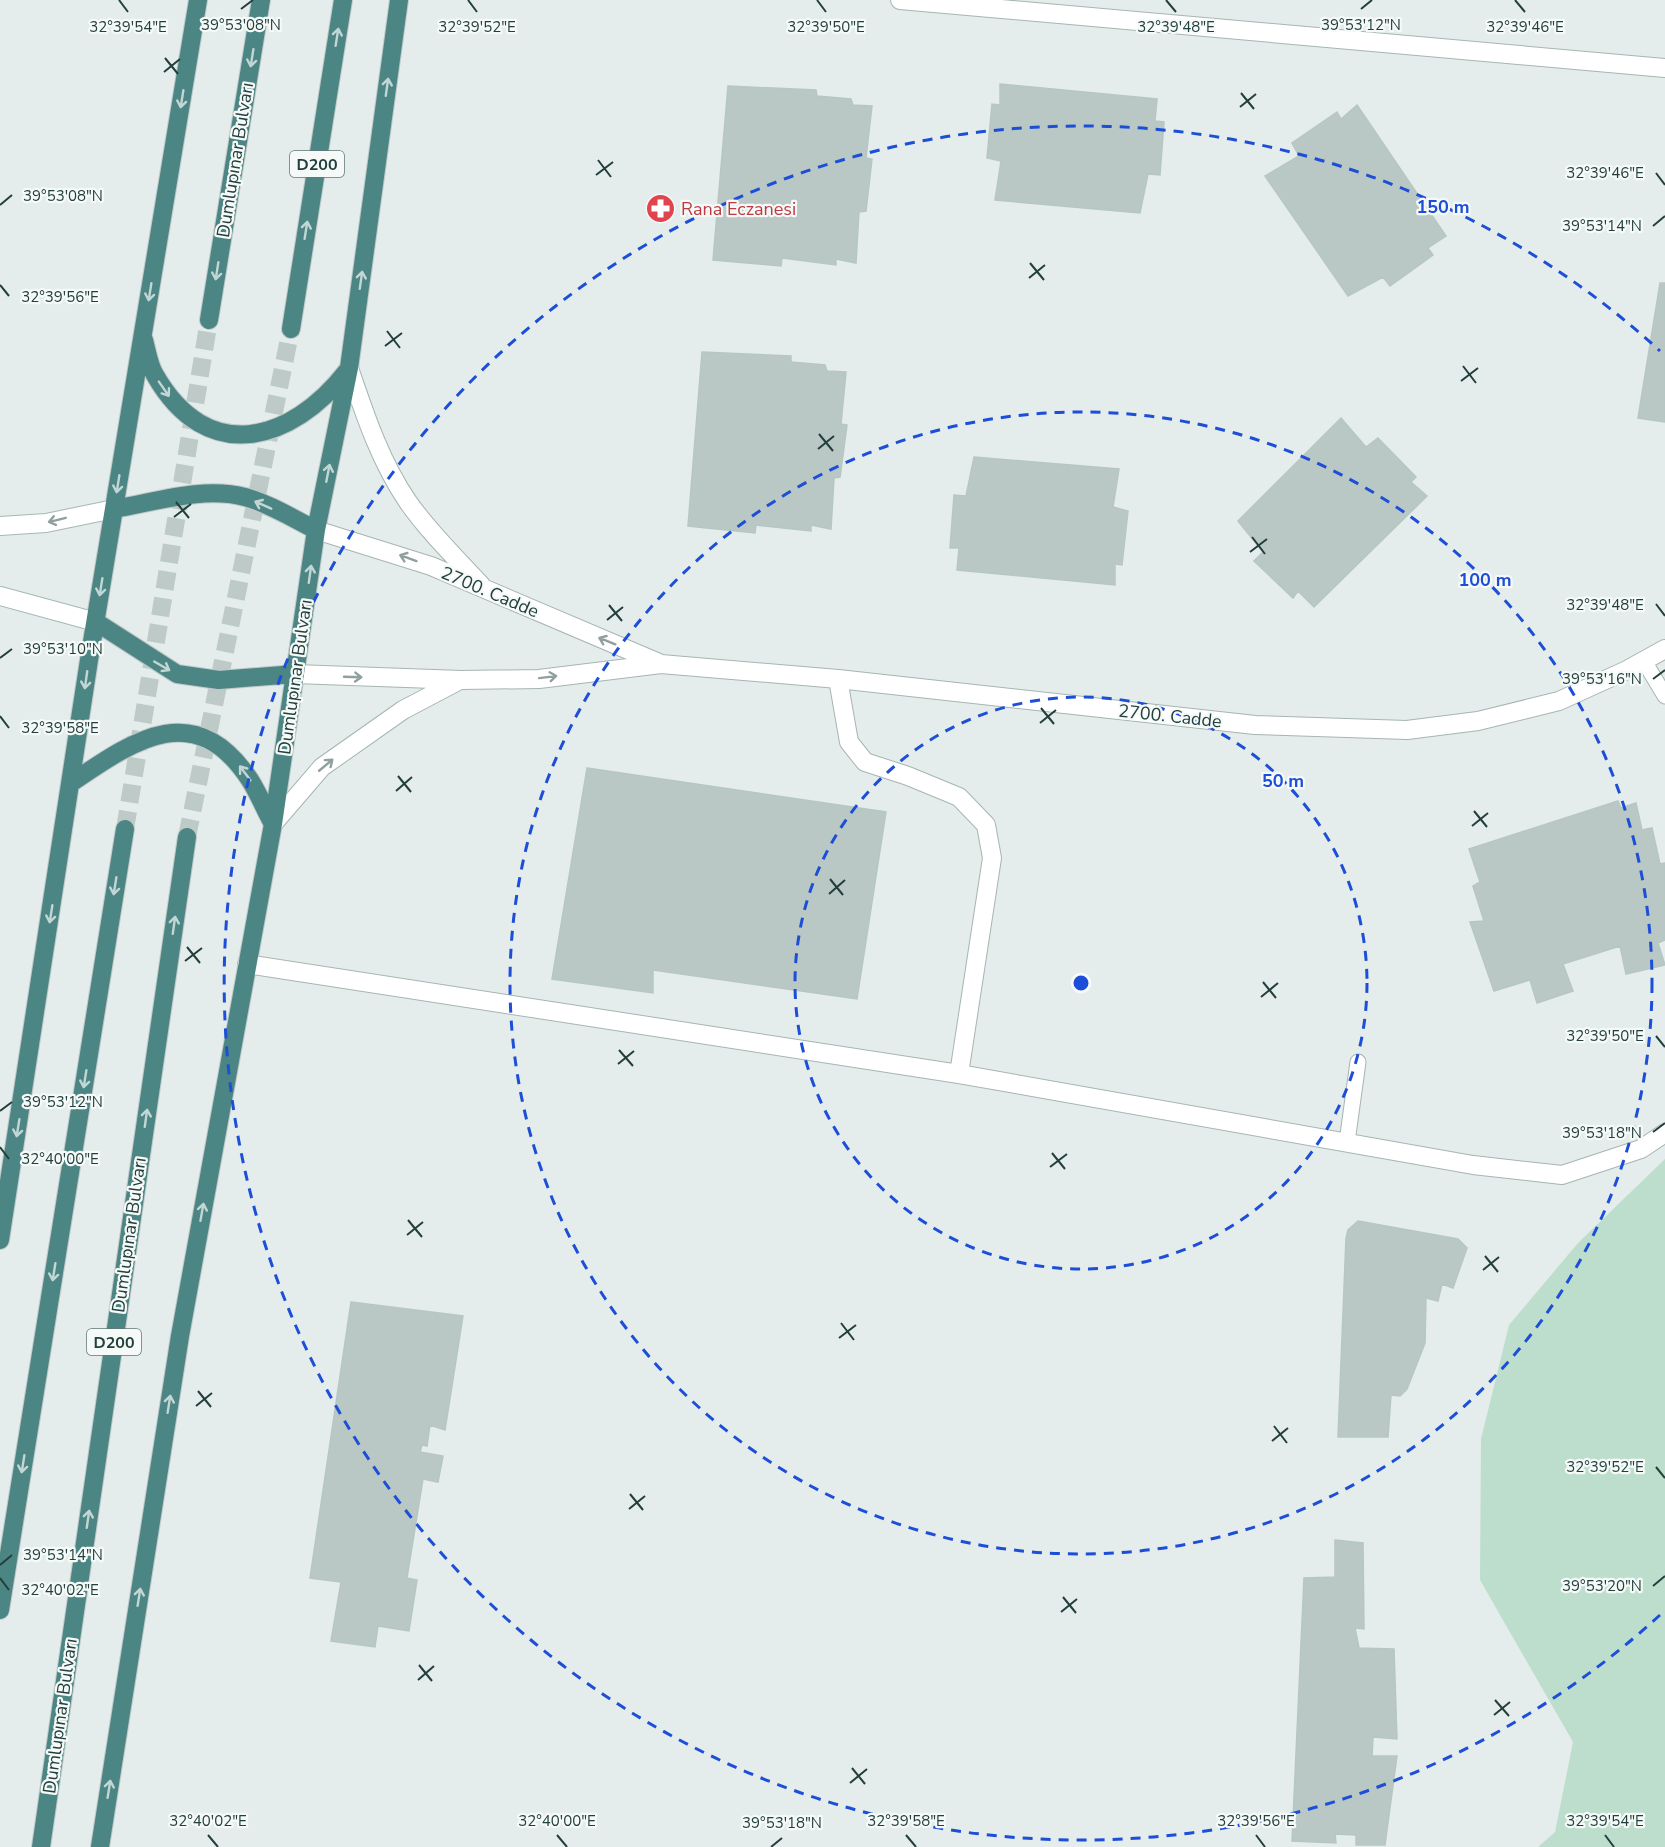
<svg xmlns="http://www.w3.org/2000/svg" width="1665" height="1847" font-family="'Nunito Sans',sans-serif">
	<style>
		.green { fill: #bddecc }
		.building { fill: #b9c8c4; stroke: #b6c7c3; stroke-width: 1.5 }
		.lines { fill: none; stroke-linecap: round; stroke-linejoin: round }
		.trunk-tunnel { stroke: #bdcac8; stroke-width: 18; stroke-dasharray: 18 9; stroke-linecap: butt }
		.service-casing { stroke: #a6b5b3; stroke-width: 17 }
		.minor-casing { stroke: #a6b5b3; stroke-width: 20 }
		.tertiary-casing { stroke: #a6b5b3; stroke-width: 20 }
		.secondary-casing { stroke: #a2b9b5; stroke-width: 20 }
		.trunk-casing { stroke: #c1c9c8; stroke-width: 20 }
		.service { stroke: #fff; stroke-width: 15 }
		.minor { stroke: #fff; stroke-width: 18 }
		.tertiary { stroke: #fff; stroke-width: 18 }
		.secondary { stroke: #fff; stroke-width: 18 }
		.trunk { stroke: #4c8684; stroke-width: 18 }
		.oneway { stroke: #c2d7d5 }
		.oneway2 { stroke: #919f9e }
		.ticks { fill: none; stroke: #233f3c; stroke-width: 2 }
		.ring { fill: none; stroke: #1d4ed8; stroke-width: 3; stroke-dasharray: 10 8 }
		.labels { text-anchor: middle; stroke-width: 4.5; stroke-linejoin: round; paint-order: stroke }
		.shield { fill: #f5faf8; stroke: #627774; stroke-width: 1.5 }
		.shield-label { font-size: 16px; font-weight: bold; fill: #233f3c }
		.street-label { font-size: 18px; fill: #233f3c; stroke: #f5faf8 }
		.health-label { font-size: 18px; fill: #be3a42; stroke: #f5faf8; text-anchor: start }
		.ticks-label { font-size: 15px; text-anchor: middle; fill: #233f3c; stroke: #f5faf8; stroke-width: 4.5; stroke-linejoin: round; paint-order: stroke }
		.centre { fill: #1d4ed8; stroke: #f5faf8; stroke-width: 3 }
		.ring-label { font-size: 18px; text-anchor: middle; font-weight: bold; fill: #1d4ed8; stroke: #f5faf8; stroke-width: 4.5; stroke-linejoin: round; paint-order: stroke }
	</style>
	<rect width="100%" height="100%" fill="#e4edeb"/>
	<path class="green" d="M 1665,1159 L 1665,1847 L 1538,1847 L 1555,1832 L 1573,1742 L 1480,1580 L 1481,1439 L 1509,1325 L 1578,1243 Z"/>
	<path class="building" d="M 1000,84 L 1157,99 L 1155,121 L 1164,122 L 1160,175 L 1148,174 L 1140,213 L 995,200 L 1001,161 L 987,158 L 992,104 L 1000,105 Z
		M 728,86 L 816,90 L 817,96 L 851,99 L 853,105 L 872,106 L 866,158 L 872,159 L 866,211 L 859,212 L 856,263 L 836,259 L 836,265 L 782,258 L 781,266 L 713,260 Z
		M 1357,105 L 1446,236 L 1428,248 L 1433,255 L 1390,286 L 1383,277 L 1348,296 L 1265,176 L 1299,156 L 1292,143 L 1337,112 L 1341,119 Z
		M 1660,283 L 1665,283 L 1665,422 L 1638,418 Z
		M 702,352 L 791,356 L 791,362 L 825,365 L 827,371 L 846,372 L 841,424 L 847,425 L 840,477 L 834,478 L 831,529 L 811,525 L 811,531 L 756,525 L 755,533 L 688,526 Z
		M 1341,418 L 1366,447 L 1378,438 L 1416,477 L 1411,482 L 1427,496 L 1314,607 L 1298,591 L 1293,598 L 1254,561 L 1263,552 L 1238,521 Z
		M 974,457 L 1119,469 L 1113,507 L 1128,511 L 1122,565 L 1115,564 L 1115,585 L 957,570 L 959,548 L 950,548 L 954,495 L 966,496 Z
		M 587,768 L 886,812 L 857,999 L 653,970 L 653,993 L 552,979 Z
		M 1618,801 L 1621,808 L 1636,803 L 1642,830 L 1652,828 L 1660,864 L 1665,863 L 1665,940 L 1658,943 L 1665,965 L 1626,974 L 1620,946 L 1563,964 L 1573,991 L 1537,1003 L 1530,980 L 1494,991 L 1470,922 L 1484,921 L 1473,886 L 1480,882 L 1469,849 Z
		M 1358,1221 L 1458,1239 L 1467,1248 L 1453,1288 L 1442,1284 L 1438,1301 L 1426,1298 L 1425,1343 L 1407,1389 L 1400,1396 L 1391,1395 L 1388,1437 L 1338,1437 L 1346,1238 L 1348,1230 Z
		M 351,1302 L 463,1316 L 445,1430 L 430,1425 L 427,1446 L 422,1445 L 420,1452 L 443,1456 L 438,1482 L 423,1479 L 407,1578 L 417,1580 L 409,1631 L 378,1626 L 375,1647 L 331,1641 L 341,1582 L 310,1578 Z
		M 1335,1540 L 1363,1543 L 1364,1629 L 1355,1628 L 1359,1648 L 1394,1649 L 1397,1739 L 1373,1737 L 1372,1756 L 1397,1756 L 1385,1845 L 1356,1845 L 1356,1835 L 1335,1834 L 1336,1843 L 1292,1841 L 1304,1578 L 1335,1577 Z"/>
	<g class="lines">
		<path class="trunk-tunnel" d="M 125,829 L 209,320
			M 187,837 L 291,329"/>
		<defs>
			<path id="service" d="M 1644,661 L 1665,696
				M 1347,1142 L 1358,1062"/>
			<path id="minor" d="M 900,0 L 1665,68
				M 838,679 L 849,742 L 865,762 L 908,776 L 959,797 L 986,825 L 992,858 L 959,1074
				M 247,964 L 959,1074 L 1473,1165 L 1562,1175 L 1641,1149 L 1665,1133"/>
			<path id="tertiary" d="M 349,368 C 365,415 380,461 408,502 C 429,532 456,558 481,585
				M 316,530 L 431,566 L 659,663
				M 295,674 L 461,680 L 539,679 L 661,664 L 838,679 L 1255,725 L 1407,730 L 1478,721 L 1559,701 L 1627,670 L 1665,649
				M 273,824 L 322,767 L 403,710 L 460,680"/>
			<path id="secondary" d="M 0,526 L 46,523 L 114,509
				M 0,596 L 96,622"/>
			<path id="trunk" d="M 209,320 L 261,0
				M 291,329 L 343,0
				M 144,340 C 147,351 149,365 155,375 C 207,466 291,443 347,371
				M 114,509 C 156,502 203,486 245,497 C 270,504 294,519 316,530
				M 96,622 L 177,674 L 219,680 L 295,674
				M 71,783 C 133,741 195,696 250,780 C 259,794 265,810 273,824
				M 0,1240 L 89,660 L 198,0
				M 0,1610 L 125,829
				M 41,1847 L 187,837
				M 100,1847 L 180,1336 L 273,824 L 316,530 L 349,368 L 399,0"/>
		</defs>
		<use href="#service" class="service-casing"/>
		<use href="#minor" class="minor-casing"/>
		<use href="#tertiary" class="tertiary-casing"/>
		<use href="#secondary" class="secondary-casing"/>
		<use href="#trunk" class="trunk-casing"/>
		<use href="#service" class="service"/>
		<use href="#minor" class="minor"/>
		<use href="#tertiary" class="tertiary"/>
		<use href="#secondary" class="secondary"/>
		<use href="#trunk" class="trunk"/>
	</g>
	<defs><path id="oneway-shaft" d="M-6 0H5M1.5-3L5.5 0L1.5 3" fill="none" stroke-width="1.6" stroke-linecap="round" stroke-linejoin="round" transform="scale(1.5)"/></defs>
	<g class="oneway">
		<use href="#oneway-shaft" transform="translate(337 37) rotate(-81)"/>
		<use href="#oneway-shaft" transform="translate(252 58) rotate(99)"/>
		<use href="#oneway-shaft" transform="translate(387 87) rotate(-82)"/>
		<use href="#oneway-shaft" transform="translate(182 99) rotate(99)"/>
		<use href="#oneway-shaft" transform="translate(306 230) rotate(-81)"/>
		<use href="#oneway-shaft" transform="translate(217 271) rotate(99)"/>
		<use href="#oneway-shaft" transform="translate(361 280) rotate(-82)"/>
		<use href="#oneway-shaft" transform="translate(150 292) rotate(99)"/>
		<use href="#oneway-shaft" transform="translate(164 389) rotate(55)"/>
		<use href="#oneway-shaft" transform="translate(328 473) rotate(-79)"/>
		<use href="#oneway-shaft" transform="translate(118 484) rotate(99)"/>
		<use href="#oneway-shaft" transform="translate(263 505) rotate(-156)"/>
		<use href="#oneway-shaft" transform="translate(310 574) rotate(-82)"/>
		<use href="#oneway-shaft" transform="translate(101 587) rotate(99)"/>
		<use href="#oneway-shaft" transform="translate(162 666) rotate(30)"/>
		<use href="#oneway-shaft" transform="translate(86 680) rotate(98)"/>
		<use href="#oneway-shaft" transform="translate(245 773) rotate(-127)"/>
		<use href="#oneway-shaft" transform="translate(115 886) rotate(99)"/>
		<use href="#oneway-shaft" transform="translate(51 914) rotate(99)"/>
		<use href="#oneway-shaft" transform="translate(174 925) rotate(-82)"/>
		<use href="#oneway-shaft" transform="translate(85 1079) rotate(99)"/>
		<use href="#oneway-shaft" transform="translate(146 1118) rotate(-82)"/>
		<use href="#oneway-shaft" transform="translate(18 1128) rotate(99)"/>
		<use href="#oneway-shaft" transform="translate(202 1212) rotate(-80)"/>
		<use href="#oneway-shaft" transform="translate(54 1272) rotate(99)"/>
		<use href="#oneway-shaft" transform="translate(169 1404) rotate(-81)"/>
		<use href="#oneway-shaft" transform="translate(23 1464) rotate(99)"/>
		<use href="#oneway-shaft" transform="translate(88 1519) rotate(-82)"/>
		<use href="#oneway-shaft" transform="translate(139 1597) rotate(-81)"/>
		<use href="#oneway-shaft" transform="translate(109 1789) rotate(-81)"/>
	</g>
	<g class="oneway2">
		<use href="#oneway-shaft" transform="translate(57 520) rotate(166)"/>
		<use href="#oneway-shaft" transform="translate(408 558) rotate(-160)"/>
		<use href="#oneway-shaft" transform="translate(607 641) rotate(-158)"/>
		<use href="#oneway-shaft" transform="translate(353 677) rotate(2)"/>
		<use href="#oneway-shaft" transform="translate(548 677) rotate(-7)"/>
		<use href="#oneway-shaft" transform="translate(326 765) rotate(-40)"/>
	</g>
	<path class="ticks" d="M 119,0 L 128,12M 468,0 L 477,12M 817,0 L 826,12M 1166,0 L 1176,12M 1515,0 L 1525,12M 241,9 L 253,0M 1361,9 L 1372,0M 165,58 L 178,74M 164,72 L 180,59M 1241,93 L 1254,109M 1240,107 L 1256,94M 598,160 L 611,177M 1656,173 L 1665,185M 596,175 L 613,162M 0,205 L 12,195M 1653,226 L 1665,216M 1030,263 L 1044,280M 1029,278 L 1045,265M 0,285 L 9,296M 387,331 L 400,348M 385,346 L 402,333M 1463,366 L 1476,383M 1461,381 L 1478,368M 819,434 L 833,451M 818,449 L 834,436M 176,502 L 189,518M 174,517 L 191,504M 1252,537 L 1265,554M 1250,552 L 1267,539M 1656,604 L 1665,616M 609,605 L 622,621M 607,620 L 623,607M 0,658 L 12,649M 1653,679 L 1665,670M 1041,708 L 1054,724M 0,716 L 9,728M 1040,723 L 1056,710M 398,776 L 411,792M 396,791 L 412,777M 1474,811 L 1487,827M 1472,826 L 1488,813M 830,879 L 843,895M 829,894 L 845,880M 187,947 L 200,963M 185,961 L 202,948M 1263,982 L 1276,998M 1261,997 L 1278,983M 1656,1036 L 1665,1047M 619,1050 L 633,1066M 618,1064 L 634,1051M 0,1111 L 12,1102M 1653,1132 L 1665,1123M 0,1147 L 9,1159M 1052,1153 L 1065,1169M 1050,1167 L 1067,1154M 408,1220 L 422,1237M 407,1235 L 423,1222M 1485,1256 L 1498,1272M 1483,1270 L 1499,1257M 841,1323 L 854,1340M 839,1338 L 856,1325M 198,1391 L 211,1407M 196,1406 L 212,1393M 1274,1426 L 1287,1443M 1272,1441 L 1288,1428M 1656,1467 L 1665,1478M 630,1494 L 643,1510M 629,1509 L 645,1496M 0,1565 L 12,1555M 0,1578 L 9,1590M 1653,1586 L 1665,1576M 1063,1597 L 1076,1613M 1061,1612 L 1077,1599M 419,1665 L 432,1681M 418,1680 L 434,1666M 1495,1700 L 1509,1716M 1494,1715 L 1510,1702M 852,1768 L 865,1784M 850,1783 L 867,1769M 208,1835 L 218,1847M 557,1835 L 567,1847M 906,1835 L 916,1847M 1256,1835 L 1265,1847M 1605,1835 L 1614,1847M 771,1847 L 782,1838"/>
	<g class="ring">
		<circle cx="1081" cy="983" r="286"/>
		<circle cx="1081" cy="983" r="571"/>
		<path d="M1660 1615A857 857 0 1 1 1660 351"/>
	</g>
	<defs>
		<symbol id="pharmacy-disc" viewBox="-11 -11 22 22"><circle r="9.5" fill="#e0444e" stroke="#f5faf8"/><path d="M-2-6h4v4h4v4h-4v4h-4v-4h-4v-4h4Z" fill="#fff"/></symbol>
	</defs>
	<g fill-rule="evenodd">
		<use href="#pharmacy-disc" x="644" y="192" width="33" height="33"/>
	</g>
	<g class="labels">
		<g class="shield">
			<rect x="290" y="151" width="54" height="26" rx="4.5"/>
			<rect x="87" y="1329" width="54" height="26" rx="4.5"/>
		</g>
		<g class="shield-label">
			<text x="317" y="170">D200</text>
			<text x="114" y="1348">D200</text>
		</g>
		<g class="street-label">
			<text transform="translate(235 160) rotate(-81)" y="6">Dumlupınar Bulvarı</text>
			<text transform="translate(490 592) rotate(23)" y="6">2700. Cadde</text>
			<text transform="translate(295 677) rotate(-82)" y="6">Dumlupınar Bulvarı</text>
			<text transform="translate(1170 716) rotate(6)" y="6">2700. Cadde</text>
			<text transform="translate(129 1235) rotate(-82)" y="6">Dumlupınar Bulvarı</text>
			<text transform="translate(60 1716) rotate(-82)" y="6">Dumlupınar Bulvarı</text>
		</g>
		<g class="health-label">
			<text x="681" y="215">Rana Eczanesi</text>
		</g>
	</g>
	<g class="ticks-label">
		<text x="241" y="30">39°53'08"N</text>
		<text x="1361" y="30">39°53'12"N</text>
		<text x="1176" y="32">32°39'48"E</text>
		<text x="1525" y="32">32°39'46"E</text>
		<text x="128" y="32">32°39'54"E</text>
		<text x="477" y="32">32°39'52"E</text>
		<text x="826" y="32">32°39'50"E</text>
		<text x="1605" y="178">32°39'46"E</text>
		<text x="63" y="201">39°53'08"N</text>
		<text x="1602" y="231">39°53'14"N</text>
		<text x="60" y="302">32°39'56"E</text>
		<text x="1605" y="610">32°39'48"E</text>
		<text x="63" y="654">39°53'10"N</text>
		<text x="1602" y="684">39°53'16"N</text>
		<text x="60" y="733">32°39'58"E</text>
		<text x="1605" y="1041">32°39'50"E</text>
		<text x="63" y="1107">39°53'12"N</text>
		<text x="1602" y="1138">39°53'18"N</text>
		<text x="60" y="1164">32°40'00"E</text>
		<text x="1605" y="1472">32°39'52"E</text>
		<text x="63" y="1560">39°53'14"N</text>
		<text x="1602" y="1591">39°53'20"N</text>
		<text x="60" y="1595">32°40'02"E</text>
		<text x="208" y="1826">32°40'02"E</text>
		<text x="557" y="1826">32°40'00"E</text>
		<text x="906" y="1826">32°39'58"E</text>
		<text x="1256" y="1826">32°39'56"E</text>
		<text x="1605" y="1826">32°39'54"E</text>
		<text x="782" y="1828">39°53'18"N</text>
	</g>
	<circle cx="1081" cy="983" r="9" class="centre"/>
	<g class="ring-label">
		<text x="1443" y="213">150 m</text>
		<text x="1485" y="586">100 m</text>
		<text x="1283" y="787">50 m</text>
	</g>
</svg>
